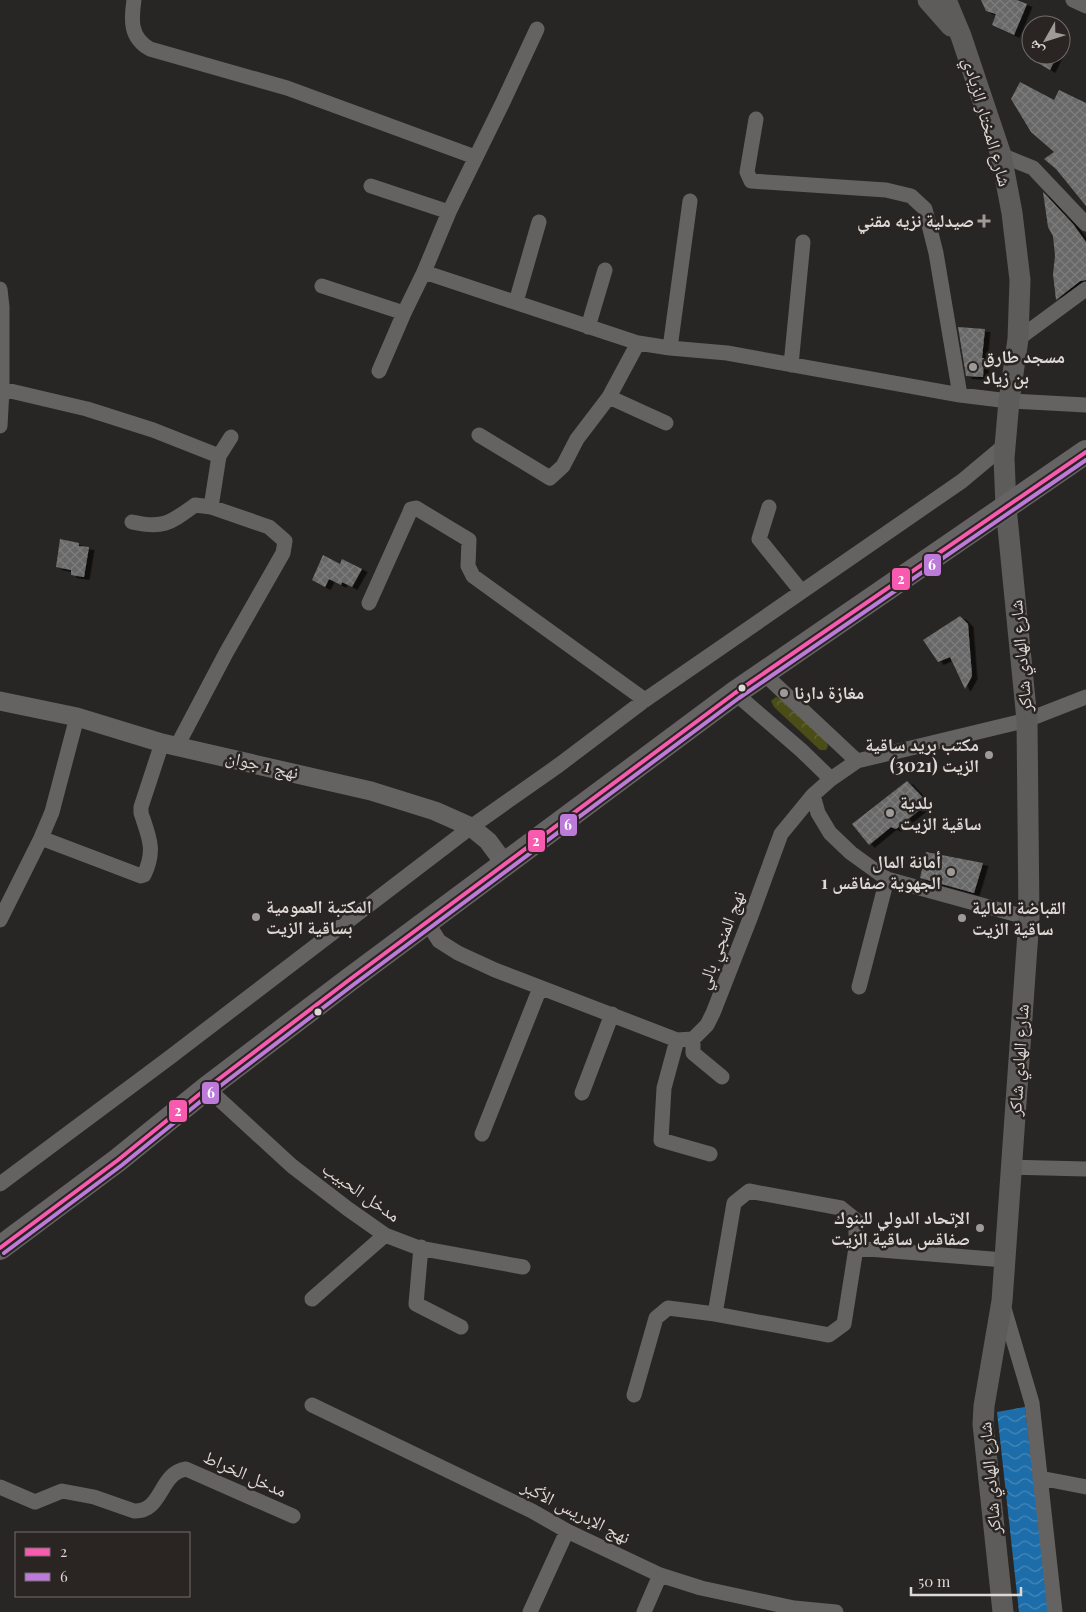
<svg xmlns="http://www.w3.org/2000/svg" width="1086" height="1612" font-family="'Playfair Display','Noto Naskh Arabic',serif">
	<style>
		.park { fill: url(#park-crowns) }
		.water { fill: url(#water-waves) }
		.building { fill: url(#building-cross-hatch); filter: url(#shadow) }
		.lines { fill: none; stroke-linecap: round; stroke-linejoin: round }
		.minor { stroke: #646362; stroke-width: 15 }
		.tertiary { stroke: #646362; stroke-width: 19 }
		.secondary { stroke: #5e5c5b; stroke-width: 21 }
		.primary { stroke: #656363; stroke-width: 24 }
		.bus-1-casing { stroke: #2a2522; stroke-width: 8 }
		.bus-2-casing { stroke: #2a2522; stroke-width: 8 }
		.bus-1 { stroke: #f75aaf; stroke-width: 4 }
		.bus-2 { stroke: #bd7bd9; stroke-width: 4 }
		.poi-dot { fill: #9e9a98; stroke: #2a2522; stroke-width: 2 }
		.bus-dot { fill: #ddd9d7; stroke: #2a2522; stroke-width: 2 }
		.labels { text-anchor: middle; stroke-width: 5; stroke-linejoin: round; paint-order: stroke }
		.street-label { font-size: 18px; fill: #ddd9d7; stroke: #2a2522 }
		.poi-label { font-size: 18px; font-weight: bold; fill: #ddd9d7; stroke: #2a2522; text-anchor: start }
		.line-badge { stroke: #2a2522; stroke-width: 2 }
		.badge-label { font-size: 14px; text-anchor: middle; font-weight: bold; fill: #fff }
	</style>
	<defs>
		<pattern id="park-crowns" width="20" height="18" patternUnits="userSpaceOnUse" patternTransform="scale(1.25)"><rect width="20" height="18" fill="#4b4d17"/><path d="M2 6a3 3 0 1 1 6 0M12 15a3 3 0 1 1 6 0" fill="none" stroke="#646638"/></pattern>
		<pattern id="water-waves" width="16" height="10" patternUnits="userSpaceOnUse" patternTransform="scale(1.25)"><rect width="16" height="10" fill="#1c6da9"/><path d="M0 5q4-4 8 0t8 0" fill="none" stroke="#4788b8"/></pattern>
		<pattern id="building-cross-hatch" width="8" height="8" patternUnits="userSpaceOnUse" patternTransform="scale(1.25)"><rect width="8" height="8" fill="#696868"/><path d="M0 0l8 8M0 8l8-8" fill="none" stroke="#7e7d7d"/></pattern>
		<filter id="shadow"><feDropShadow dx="5.5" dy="3" stdDeviation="0" flood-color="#0009"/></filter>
	</defs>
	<rect width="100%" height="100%" fill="#282624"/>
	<path class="park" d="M 776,697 L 780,699 L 826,741 L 828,746 L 826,750 L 820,750 L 774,707 L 771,701 Z"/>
	<path class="water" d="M 1025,1407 L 1049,1612 L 1019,1612 L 997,1412 Z"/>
	<path class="building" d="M 981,0 L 1017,0 L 1027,4 L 1014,35 L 992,25 L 996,14 L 986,11 Z
		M 1042,55 L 1057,55 L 1050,70 L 1038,63 Z
		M 1020,82 L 1054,100 L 1059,90 L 1086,103 L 1086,206 L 1056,169 L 1044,159 L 1054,152 L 1031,132 L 1011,99 Z
		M 1043,192 L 1073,224 L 1086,242 L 1086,280 L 1080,281 L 1056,300 L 1053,274 L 1055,256 L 1053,236 L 1048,227 Z
		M 958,327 L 985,329 L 982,358 L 984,358 L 983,377 L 966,376 Z
		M 60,539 L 79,543 L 79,546 L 89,547 L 84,577 L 71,575 L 71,570 L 56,567 Z
		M 323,555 L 340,564 L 342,559 L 362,569 L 352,587 L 342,582 L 341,585 L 329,579 L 325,587 L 312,580 Z
		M 960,616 L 968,624 L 972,676 L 965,689 L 950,657 L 938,662 L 923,640 Z
		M 907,781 L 928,803 L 896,829 L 891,827 L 869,845 L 852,824 Z
		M 926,852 L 983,863 L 974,893 L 920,878 Z"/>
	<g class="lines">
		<path class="minor" d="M 134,0 C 131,20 130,38 150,49 L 287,88 L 475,157
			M 1073,0 L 1086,6
			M 1001,155 L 1033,168 L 1086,224
			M 371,186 L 449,212
			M 424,272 L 449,212 L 503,102 L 537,29
			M 322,286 L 404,313
			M 0,289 L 2,307 L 2,389 L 0,426
			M 516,302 L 539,222
			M 588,327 L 605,270
			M 1018,339 L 1086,289
			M 670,348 L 690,201
			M 791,365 L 803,242
			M 379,371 L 404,313 L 424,272 L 638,343 L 670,348 L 727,353 L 960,395 L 936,253 L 925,209 L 911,196 L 886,190 L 751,181 L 747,172 L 756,119
			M 2,389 L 87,409 L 153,430 L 219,456
			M 960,395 L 1009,401 L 1086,405
			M 609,397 L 666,423
			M 479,435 L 550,478 L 563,466 L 577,439 L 609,397 L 638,343
			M 211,507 L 219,456 L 231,437
			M 769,507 L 759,539 L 801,591
			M 132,522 C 164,529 170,523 195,505 L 211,507 L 269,527 L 285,541 L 283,553 L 226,653 L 177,746
			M 369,603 L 409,514 L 411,509 L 416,508 L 469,540 L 468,566 L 473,576 L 645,700
			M 763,673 L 857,761
			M 735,693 L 801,750 L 831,779
			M 813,795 L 818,813 L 830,833 L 851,853 L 887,879 L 1029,918
			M 41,838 L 141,876 L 144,875 C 156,850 149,837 141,813 L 141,807 L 162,743
			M 0,920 L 41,838 L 52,812 L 77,717
			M 427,922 L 439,941 L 458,953 L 495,970 L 677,1040 L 693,1039 L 707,1025 L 713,1013 L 751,916 L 781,834 L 813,795 L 831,779 L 857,761 L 1027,720 L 1086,697
			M 859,987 L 887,879
			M 693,1039 L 693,1053 L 722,1077
			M 677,1040 L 664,1088 L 661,1140 L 710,1154
			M 207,1088 L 292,1166 L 348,1209 L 385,1235 L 419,1248 L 523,1267
			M 582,1093 L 612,1014
			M 482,1134 L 540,988
			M 1010,1167 L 1086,1169
			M 0,1184 L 169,1058 L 471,827 L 559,765 L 645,700 L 962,481 L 1005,445
			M 421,1247 L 416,1304 L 461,1327
			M 856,1248 L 1004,1260
			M 312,1299 L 385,1235
			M 1003,1305 L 1032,1403 L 1055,1612
			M 634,1395 L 656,1318 L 668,1308 L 715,1314 L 829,1335 L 844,1324 L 856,1248 L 856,1220 L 841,1208 L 749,1191 L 734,1203 L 715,1314
			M 312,1405 L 532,1511 L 567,1531 L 660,1575 L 701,1588 L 794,1608 L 836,1612
			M 1040,1478 L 1086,1487
			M 0,1487 L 35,1502 L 62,1491 L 94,1497 L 134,1511 C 163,1512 159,1473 186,1469 L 293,1516
			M 530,1612 L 567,1531
			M 644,1612 L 660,1575"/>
		<path class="tertiary" d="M 0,701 L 77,717 L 162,743 L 371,791 L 435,811 L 471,827 L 488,841 L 505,864"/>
		<path class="secondary" d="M 928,0 L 951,26
			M 946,0 L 961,36 L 1001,155 L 1012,213 L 1020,280 L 1018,339 L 1009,401 L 1004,458 L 1006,507 L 1027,720 L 1029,918 L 1002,1301 L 984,1406 L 983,1424 L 1003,1612"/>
		<path class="primary" d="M 0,1248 L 118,1160 L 207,1088 L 349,980 L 735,693 L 1086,452"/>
		<defs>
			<path id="bus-1" d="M 0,1248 L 118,1160 L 207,1088 L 349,980 L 735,693 L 1086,452"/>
			<path id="bus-2" d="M 4,1253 L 122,1165 L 211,1093 L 353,985 L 739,698 L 1086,460"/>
		</defs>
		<use href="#bus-1" class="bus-1-casing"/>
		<use href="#bus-2" class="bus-2-casing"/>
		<use href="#bus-1" class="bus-1"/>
		<use href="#bus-2" class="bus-2"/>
	</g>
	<g class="poi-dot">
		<path d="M981.5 213.5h5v5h5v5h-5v5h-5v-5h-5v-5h5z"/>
		<circle cx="973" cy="367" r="5"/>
		<circle cx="784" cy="693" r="5"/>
		<circle cx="989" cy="755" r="5"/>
		<circle cx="890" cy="813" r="5"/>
		<circle cx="951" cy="872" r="5"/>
		<circle cx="256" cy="917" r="5"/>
		<circle cx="962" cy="918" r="5"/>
		<circle cx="980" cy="1228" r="5"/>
	</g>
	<g class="bus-dot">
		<circle cx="742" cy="688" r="4.5"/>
		<circle cx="318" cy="1012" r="4.5"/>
	</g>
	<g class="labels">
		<g class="street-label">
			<text transform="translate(987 122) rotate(74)" y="6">شارع المختار الزيادي</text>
			<text transform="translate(1021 656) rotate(-95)" y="6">شارع الهادي شاكر</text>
			<text transform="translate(262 765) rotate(13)" y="6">نهج 1 جوان</text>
			<text transform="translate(721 940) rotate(-69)" y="6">نهج المنجي بالي</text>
			<text transform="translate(1019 1060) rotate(-86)" y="6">شارع الهادي شاكر</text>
			<text transform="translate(361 1192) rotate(35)" y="6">مدخل الحبيب</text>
			<text transform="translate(245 1474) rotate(24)" y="6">مدخل الخراط</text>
			<text transform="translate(990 1478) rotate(-95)" y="6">شارع الهادي شاكر</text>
			<text transform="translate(576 1512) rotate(27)" y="6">نهج الإدريس الأكبر</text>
		</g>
		<g class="poi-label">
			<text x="974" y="227" text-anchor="end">صيدلية نزيه مقني</text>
			<text x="983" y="363">مسجد طارق<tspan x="983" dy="21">بن زياد</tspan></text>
			<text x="794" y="699">مغازة دارنا</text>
			<text x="979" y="751" text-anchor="end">مكتب بريد ساقية<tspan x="979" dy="21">الزيت (3021)</tspan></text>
			<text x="900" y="809">بلدية<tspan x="900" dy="21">ساقية الزيت</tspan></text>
			<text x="941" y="868" text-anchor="end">أمانة المال<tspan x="941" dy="21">الجهوية صفاقس 1</tspan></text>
			<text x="266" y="913">المكتبة العمومية<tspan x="266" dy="21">بساقية الزيت</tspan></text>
			<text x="972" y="914">القباضة المالية<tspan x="972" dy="21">ساقية الزيت</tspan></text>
			<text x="970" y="1224" text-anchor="end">الإتحاد الدولي للبنوك<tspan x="970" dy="21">صفاقس ساقية الزيت</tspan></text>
		</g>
	</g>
	<g class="line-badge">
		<rect x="923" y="553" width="19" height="24" rx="5" fill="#bd7bd9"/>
		<rect x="891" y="567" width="20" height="24" rx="5" fill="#f75aaf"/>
		<rect x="559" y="813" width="19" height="24" rx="5" fill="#bd7bd9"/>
		<rect x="527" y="829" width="19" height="24" rx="5" fill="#f75aaf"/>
		<rect x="201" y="1081" width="19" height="24" rx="5" fill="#bd7bd9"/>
		<rect x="168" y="1099" width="20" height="24" rx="5" fill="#f75aaf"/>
	</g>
	<g class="badge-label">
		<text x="932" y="570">6</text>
		<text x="901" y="584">2</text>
		<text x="568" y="830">6</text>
		<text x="536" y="846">2</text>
		<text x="211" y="1098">6</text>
		<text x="178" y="1116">2</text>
	</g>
	<rect x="15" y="1532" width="175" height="65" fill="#2a2522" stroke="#726d6a"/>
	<rect x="25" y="1548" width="25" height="8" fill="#f75aaf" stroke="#726d6a"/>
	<text x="60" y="1557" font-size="15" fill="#ddd9d7">2</text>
	<rect x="25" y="1573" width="25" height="8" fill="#bd7bd9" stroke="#726d6a"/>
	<text x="60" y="1582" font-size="15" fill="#ddd9d7">6</text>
	<g transform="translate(1046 40) rotate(231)"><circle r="24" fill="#2a2522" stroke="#726d6a"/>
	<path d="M0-4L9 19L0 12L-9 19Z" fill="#9e9a98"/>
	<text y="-8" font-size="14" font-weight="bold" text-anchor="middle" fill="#ddd9d7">ش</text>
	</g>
	<path d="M911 1587v8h110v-8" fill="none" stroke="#ddd9d7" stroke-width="2.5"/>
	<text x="918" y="1587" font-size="15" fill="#ddd9d7" stroke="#2a2522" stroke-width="4" paint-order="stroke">50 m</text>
</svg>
